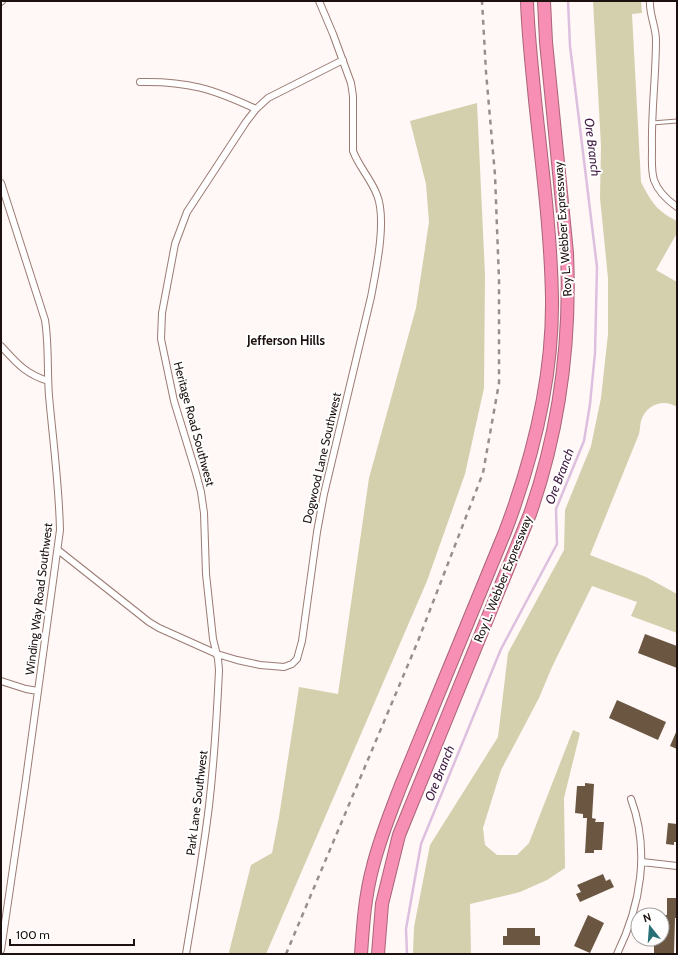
<svg xmlns="http://www.w3.org/2000/svg" width="678" height="955" font-family="Cabin,sans-serif">
	<style>
		.green { fill: #d4cfac }
		.lines { fill: none; stroke-linecap: round; stroke-linejoin: round }
		.stream { stroke: #ddbfdf; stroke-width: 2.5 }
		.building { fill: #6b5642 }
		.lane-casing { stroke: #9b7b74; stroke-width: 5 }
		.street-casing { stroke: #9b7b74; stroke-width: 8 }
		.highway-casing { stroke: #aa6379; stroke-width: 14 }
		.lane { stroke: #fff; stroke-width: 3 }
		.street { stroke: #fff; stroke-width: 6 }
		.highway { stroke: #f68fb3; stroke-width: 12 }
		.rail { stroke: #988f8c; stroke-width: 2.5; stroke-dasharray: 5 5; stroke-linecap: butt }
		.labels { text-anchor: middle; stroke-width: 4; stroke-linejoin: round; paint-order: stroke }
		.street-label { font-size: 12px; fill: #1c110e; stroke: #fff }
		.water-label { font-size: 13px; font-style: italic; fill: #431d45; stroke: #fff }
		.neighbourhood-label { font-size: 13px; font-weight: bold; fill: #1c110e; stroke: #fff }
	</style>
	<rect width="100%" height="100%" fill="#fff8f6"/>
	<path class="green" d="M 593,1 L 641,1 L 642,13 L 632,14 L 641,182 C 651,201 656,211 677,221 L 677,233 L 656,270 L 677,282 L 677,407 C 663,398 646,405 641,421 C 640,425 640,430 639,434 L 590,555 L 646,577 L 677,594 L 677,633 L 631,616 L 637,602 L 592,586 L 552,667 L 539,698 L 501,770 L 483,828 L 485,845 L 497,855 L 517,855 L 529,843 L 573,730 L 580,733 L 564,798 L 565,868 L 547,880 L 520,892 L 470,904 L 471,954 L 413,954 L 414,927 L 430,845 L 498,737 L 508,653 L 564,550 L 565,510 L 591,446 L 601,398 L 608,334 L 608,278 L 600,198 L 601,146 Z
		M 477,103 L 485,275 L 484,388 L 465,474 L 427,581 L 266,954 L 230,954 L 229,952 L 251,865 L 272,853 L 279,817 L 299,687 L 338,694 L 369,478 L 416,308 L 429,222 L 426,184 L 410,121 Z"/>
	<g class="lines">
		<path class="stream" d="M 407,954 L 406,929 L 421,844 L 501,649 L 557,544 L 556,509 L 584,441 L 590,404 L 595,353 L 597,267 L 570,46 L 568,1"/>
	</g>
	<path class="building" d="M 645,634 L 677,646 L 677,668 L 638,653 Z
		M 617,700 L 666,722 L 658,740 L 609,718 Z
		M 677,730 L 677,749 L 670,746 Z
		M 585,783 L 594,784 L 592,818 L 596,819 L 595,822 L 604,822 L 602,850 L 594,850 L 594,853 L 585,853 L 587,818 L 583,818 L 583,814 L 575,813 L 577,786 L 585,786 Z
		M 668,823 L 677,824 L 677,842 L 674,842 L 674,845 L 666,844 Z
		M 603,874 L 606,881 L 610,879 L 614,887 L 580,902 L 576,894 L 581,892 L 577,885 Z
		M 667,898 L 677,898 L 677,918 L 675,918 L 674,954 L 654,954 L 654,939 L 662,939 L 662,915 L 667,915 Z
		M 588,915 L 604,923 L 590,953 L 574,946 Z
		M 507,928 L 535,928 L 535,936 L 540,936 L 540,945 L 503,945 L 503,936 L 507,936 Z"/>
	<g class="lines">
		<defs>
			<path id="lane" d="M 652,123 L 677,121"/>
			<path id="street" d="M 650,1 C 649,14 656,27 656,40 C 656,76 651,113 652,149 C 652,159 651,170 654,180 C 658,191 667,200 677,207
				M 1,2 L 2,1
				M 140,82 C 188,81 213,89 256,109
				M 1,183 L 45,320 C 49,345 47,370 49,396 C 53,440 59,485 60,530 L 25,786 L 1,950
				M 1,346 C 17,363 25,374 48,381
				M 58,550 L 149,622 L 159,628 L 217,654 L 237,660 L 260,665 L 284,667 L 292,664 L 297,659 L 302,641 L 317,532 L 324,494 L 371,297 C 376,270 387,220 377,195 C 371,179 359,167 353,151 L 353,96 L 351,83 L 333,34 L 319,1
				M 1,681 L 26,689 L 38,691
				M 642,862 L 677,866
				M 186,954 C 194,905 203,856 209,806 C 214,761 217,715 219,670 L 218,659 L 213,639 L 206,574 L 204,513 L 201,492 L 196,473 L 174,401 L 161,339 L 162,313 L 175,244 L 187,212 L 246,122 L 256,109 L 268,98 L 343,60
				M 617,954 C 641,905 650,850 631,799"/>
			<path id="highway" d="M 361,954 C 363,925 365,895 373,866 C 380,838 391,811 401,785 L 505,532 C 533,458 553,379 552,299 C 551,233 542,166 535,100 C 532,67 528,34 527,1
				M 378,954 L 382,904 L 399,835 L 530,514 C 560,428 571,344 567,253 L 546,42 L 544,1"/>
		</defs>
		<use href="#lane" class="lane-casing"/>
		<use href="#street" class="street-casing"/>
		<use href="#highway" class="highway-casing"/>
		<use href="#lane" class="lane"/>
		<use href="#street" class="street"/>
		<use href="#highway" class="highway"/>
		<path class="rail" d="M 286,954 L 418,641 L 483,473 L 499,383 L 499,280 L 495,175 L 486,72 L 482,1"/>
	</g>
	<g class="labels">
		<g class="street-label">
			<text transform="translate(563 229) rotate(-94)" y="4">Roy L. Webber Expressway</text>
			<text transform="translate(194 424) rotate(75)" y="4">Heritage Road Southwest</text>
			<text transform="translate(322 458) rotate(-77)" y="4">Dogwood Lane Southwest</text>
			<text transform="translate(503 579) rotate(-68)" y="4">Roy L. Webber Expressway</text>
			<text transform="translate(39 599) rotate(-83)" y="4">Winding Way Road Southwest</text>
			<text transform="translate(197 803) rotate(-83)" y="4">Park Lane Southwest</text>
		</g>
		<g class="water-label">
			<text transform="translate(593 147) rotate(83)" y="5">Ore Branch</text>
			<text transform="translate(559 476) rotate(-69)" y="5">Ore Branch</text>
			<text transform="translate(439 773) rotate(-68)" y="5">Ore Branch</text>
		</g>
		<g class="neighbourhood-label">
			<text x="286" y="345">Jefferson Hills</text>
		</g>
	</g>
	<rect width="678" height="955" fill="none" stroke="#1c110e" stroke-width="4"/>
	<g transform="translate(650 927) rotate(343)"><circle r="19" fill="#ffffff" stroke="#a4a09f"/>
	<path d="M0-3L7 15L0 10L-7 15Z" fill="#267076"/>
	<text y="-6" font-size="11" font-weight="bold" text-anchor="middle" fill="#1c110e">N</text>
	</g>
	<path d="M10 939v6h124v-6" fill="none" stroke="#1c110e" stroke-width="2"/>
	<text x="16" y="939" font-size="12" fill="#1c110e" stroke="#ffffff" stroke-width="3" paint-order="stroke">100 m</text>
</svg>
